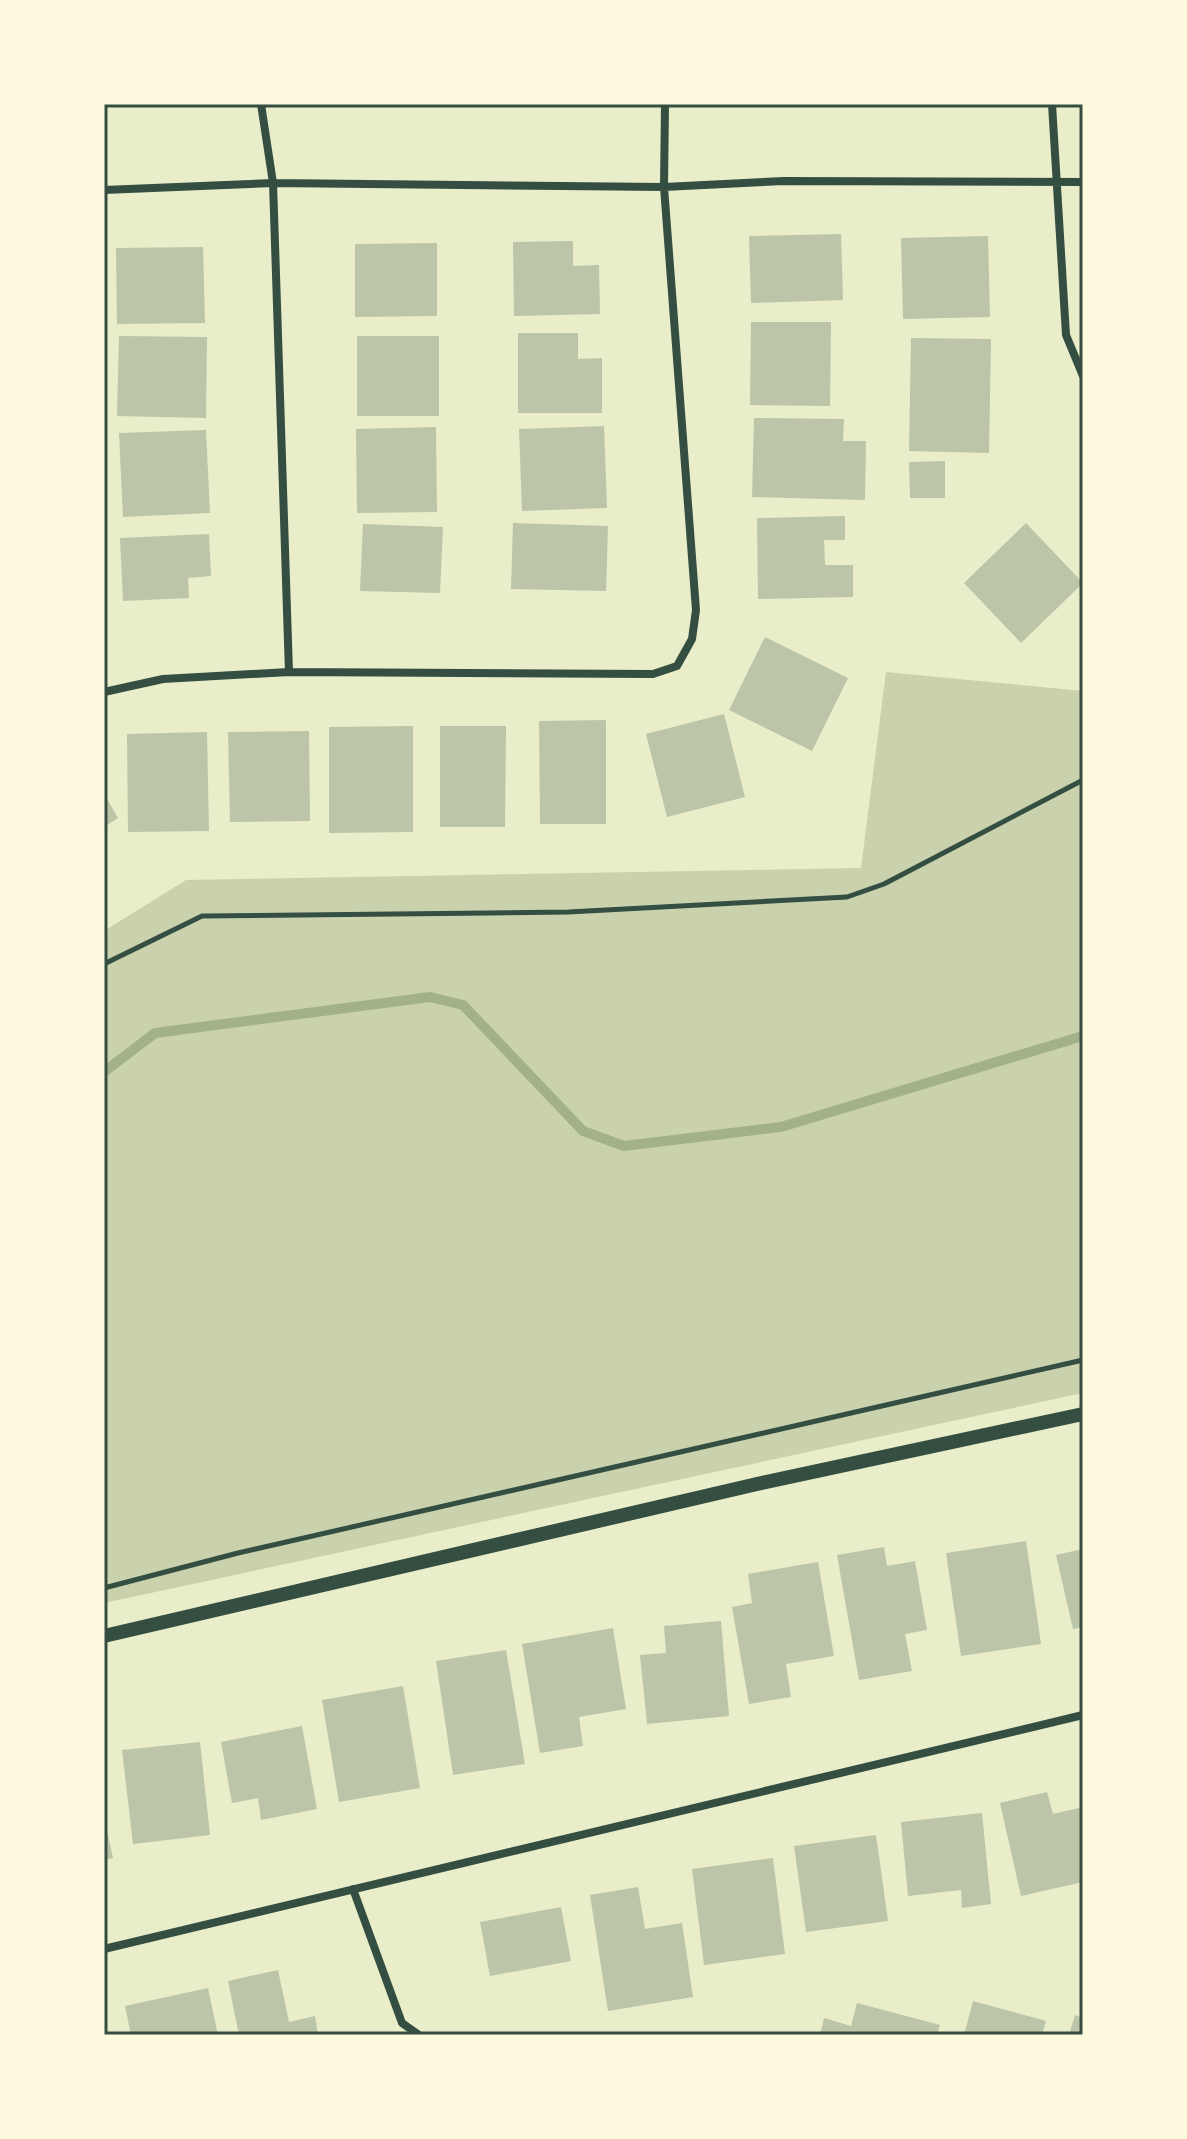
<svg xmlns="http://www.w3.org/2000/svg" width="1187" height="2139" font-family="'Archivo Narrow',sans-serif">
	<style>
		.green { fill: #cad2ad }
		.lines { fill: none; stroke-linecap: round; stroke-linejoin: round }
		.stream { stroke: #a3b18a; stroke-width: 10 }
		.building { fill: #bcc5a7 }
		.path { stroke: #344e41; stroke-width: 5 }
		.minor { stroke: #344e41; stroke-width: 8 }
		.tertiary { stroke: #344e41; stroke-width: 14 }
		.neatline { fill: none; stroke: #344e41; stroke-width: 3 }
	</style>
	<rect width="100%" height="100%" fill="#e9edc9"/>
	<path class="green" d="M 886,672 L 1083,691 L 1083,1393 L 104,1603 L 104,931 L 186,880 L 861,868 Z"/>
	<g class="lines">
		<path class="stream" d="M 104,1072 L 155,1033 L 430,997 L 463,1005 L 583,1131 L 624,1146 L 781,1127 L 1083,1036"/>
	</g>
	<path class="building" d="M 841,234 L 843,300 L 751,303 L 749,236 Z
		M 988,236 L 990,317 L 903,319 L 901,238 Z
		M 573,241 L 573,266 L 599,265 L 600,314 L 514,316 L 513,242 Z
		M 437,243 L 437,316 L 355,317 L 355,244 Z
		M 203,247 L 205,323 L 117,324 L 116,248 Z
		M 751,322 L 831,322 L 830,406 L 750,405 Z
		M 518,333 L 578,333 L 578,359 L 602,358 L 602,413 L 518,413 Z
		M 119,336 L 207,337 L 206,418 L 117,416 Z
		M 357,336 L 439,336 L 439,416 L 357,416 Z
		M 911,338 L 991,339 L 989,453 L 909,451 Z
		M 754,418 L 844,419 L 843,441 L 866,441 L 865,500 L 752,497 Z
		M 604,426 L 607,508 L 522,511 L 519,429 Z
		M 436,427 L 437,512 L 357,513 L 356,429 Z
		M 206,430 L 210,513 L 123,517 L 119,433 Z
		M 945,461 L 945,498 L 910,498 L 909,462 Z
		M 845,516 L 845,540 L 824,540 L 825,565 L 853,565 L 853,597 L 758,599 L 757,518 Z
		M 513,523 L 608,526 L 606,591 L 511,589 Z
		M 1026,523 L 1083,583 L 1021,643 L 964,583 Z
		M 363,524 L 443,527 L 440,593 L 360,591 Z
		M 209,534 L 211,576 L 188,578 L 189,598 L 123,601 L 120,538 Z
		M 765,637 L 848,678 L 812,751 L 729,710 Z
		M 724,714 L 745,797 L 667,817 L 646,734 Z
		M 606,720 L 606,824 L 540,824 L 539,721 Z
		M 413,726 L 413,832 L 329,833 L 329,727 Z
		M 440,726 L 506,726 L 505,827 L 440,827 Z
		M 309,731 L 310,821 L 230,822 L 228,732 Z
		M 207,732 L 209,831 L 128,832 L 127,734 Z
		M 104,794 L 118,818 L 104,827 Z
		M 1026,1541 L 1041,1644 L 961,1656 L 946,1553 Z
		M 884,1547 L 887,1566 L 915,1561 L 927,1630 L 905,1634 L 912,1671 L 859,1680 L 837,1555 Z
		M 1083,1549 L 1083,1627 L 1073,1629 L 1056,1555 Z
		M 818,1562 L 834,1656 L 786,1664 L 791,1697 L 749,1704 L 732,1607 L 752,1603 L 748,1574 Z
		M 721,1621 L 729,1716 L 647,1724 L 640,1655 L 666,1653 L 664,1626 Z
		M 613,1628 L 626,1709 L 579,1717 L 583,1746 L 540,1753 L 522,1644 Z
		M 506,1650 L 525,1764 L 453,1775 L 436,1661 Z
		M 403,1686 L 420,1788 L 339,1802 L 322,1700 Z
		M 302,1726 L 317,1809 L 261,1820 L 258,1798 L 232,1803 L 221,1742 Z
		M 200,1742 L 210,1835 L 133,1844 L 122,1750 Z
		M 1047,1792 L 1053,1814 L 1083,1807 L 1083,1882 L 1021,1896 L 1000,1803 Z
		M 982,1813 L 991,1904 L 962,1908 L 961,1890 L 908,1896 L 901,1822 Z
		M 104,1816 L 113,1858 L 104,1860 Z
		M 876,1835 L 888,1921 L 806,1932 L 794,1846 Z
		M 773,1858 L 785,1954 L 704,1965 L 692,1869 Z
		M 638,1887 L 645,1929 L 682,1923 L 693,1997 L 608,2011 L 590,1895 Z
		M 561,1907 L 571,1961 L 490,1976 L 480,1922 Z
		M 278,1970 L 289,2022 L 315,2016 L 318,2035 L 239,2035 L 228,1981 Z
		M 208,1988 L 218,2035 L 131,2035 L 125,2006 Z
		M 973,2001 L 1046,2021 L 1042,2035 L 964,2035 Z
		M 857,2003 L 940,2025 L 937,2035 L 820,2035 L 824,2018 L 851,2026 Z
		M 1075,2015 L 1083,2018 L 1083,2035 L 1069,2035 Z"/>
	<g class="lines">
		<path class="path" d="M 104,964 L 202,916 L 569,912 L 847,897 L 884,884 L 1083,780
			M 104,1588 L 238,1553 L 1083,1360"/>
		<path class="minor" d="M 261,104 L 273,183 L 289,672
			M 1052,104 L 1066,335 L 1083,376
			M 104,190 L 273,183 L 664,187 L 784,181 L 1083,182
			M 104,692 L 163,679 L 289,672 L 653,674 L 677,666 L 692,639 L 696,610 L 664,187 L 665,104
			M 353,1889 L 402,2023 L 419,2035
			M 104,1949 L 1083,1715"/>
		<path class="tertiary" d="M 104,1636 L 757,1484 L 1083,1414"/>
	</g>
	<rect width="1187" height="2139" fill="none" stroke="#fefae0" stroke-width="212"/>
	<rect x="106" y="106" width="975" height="1927" class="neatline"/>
</svg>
